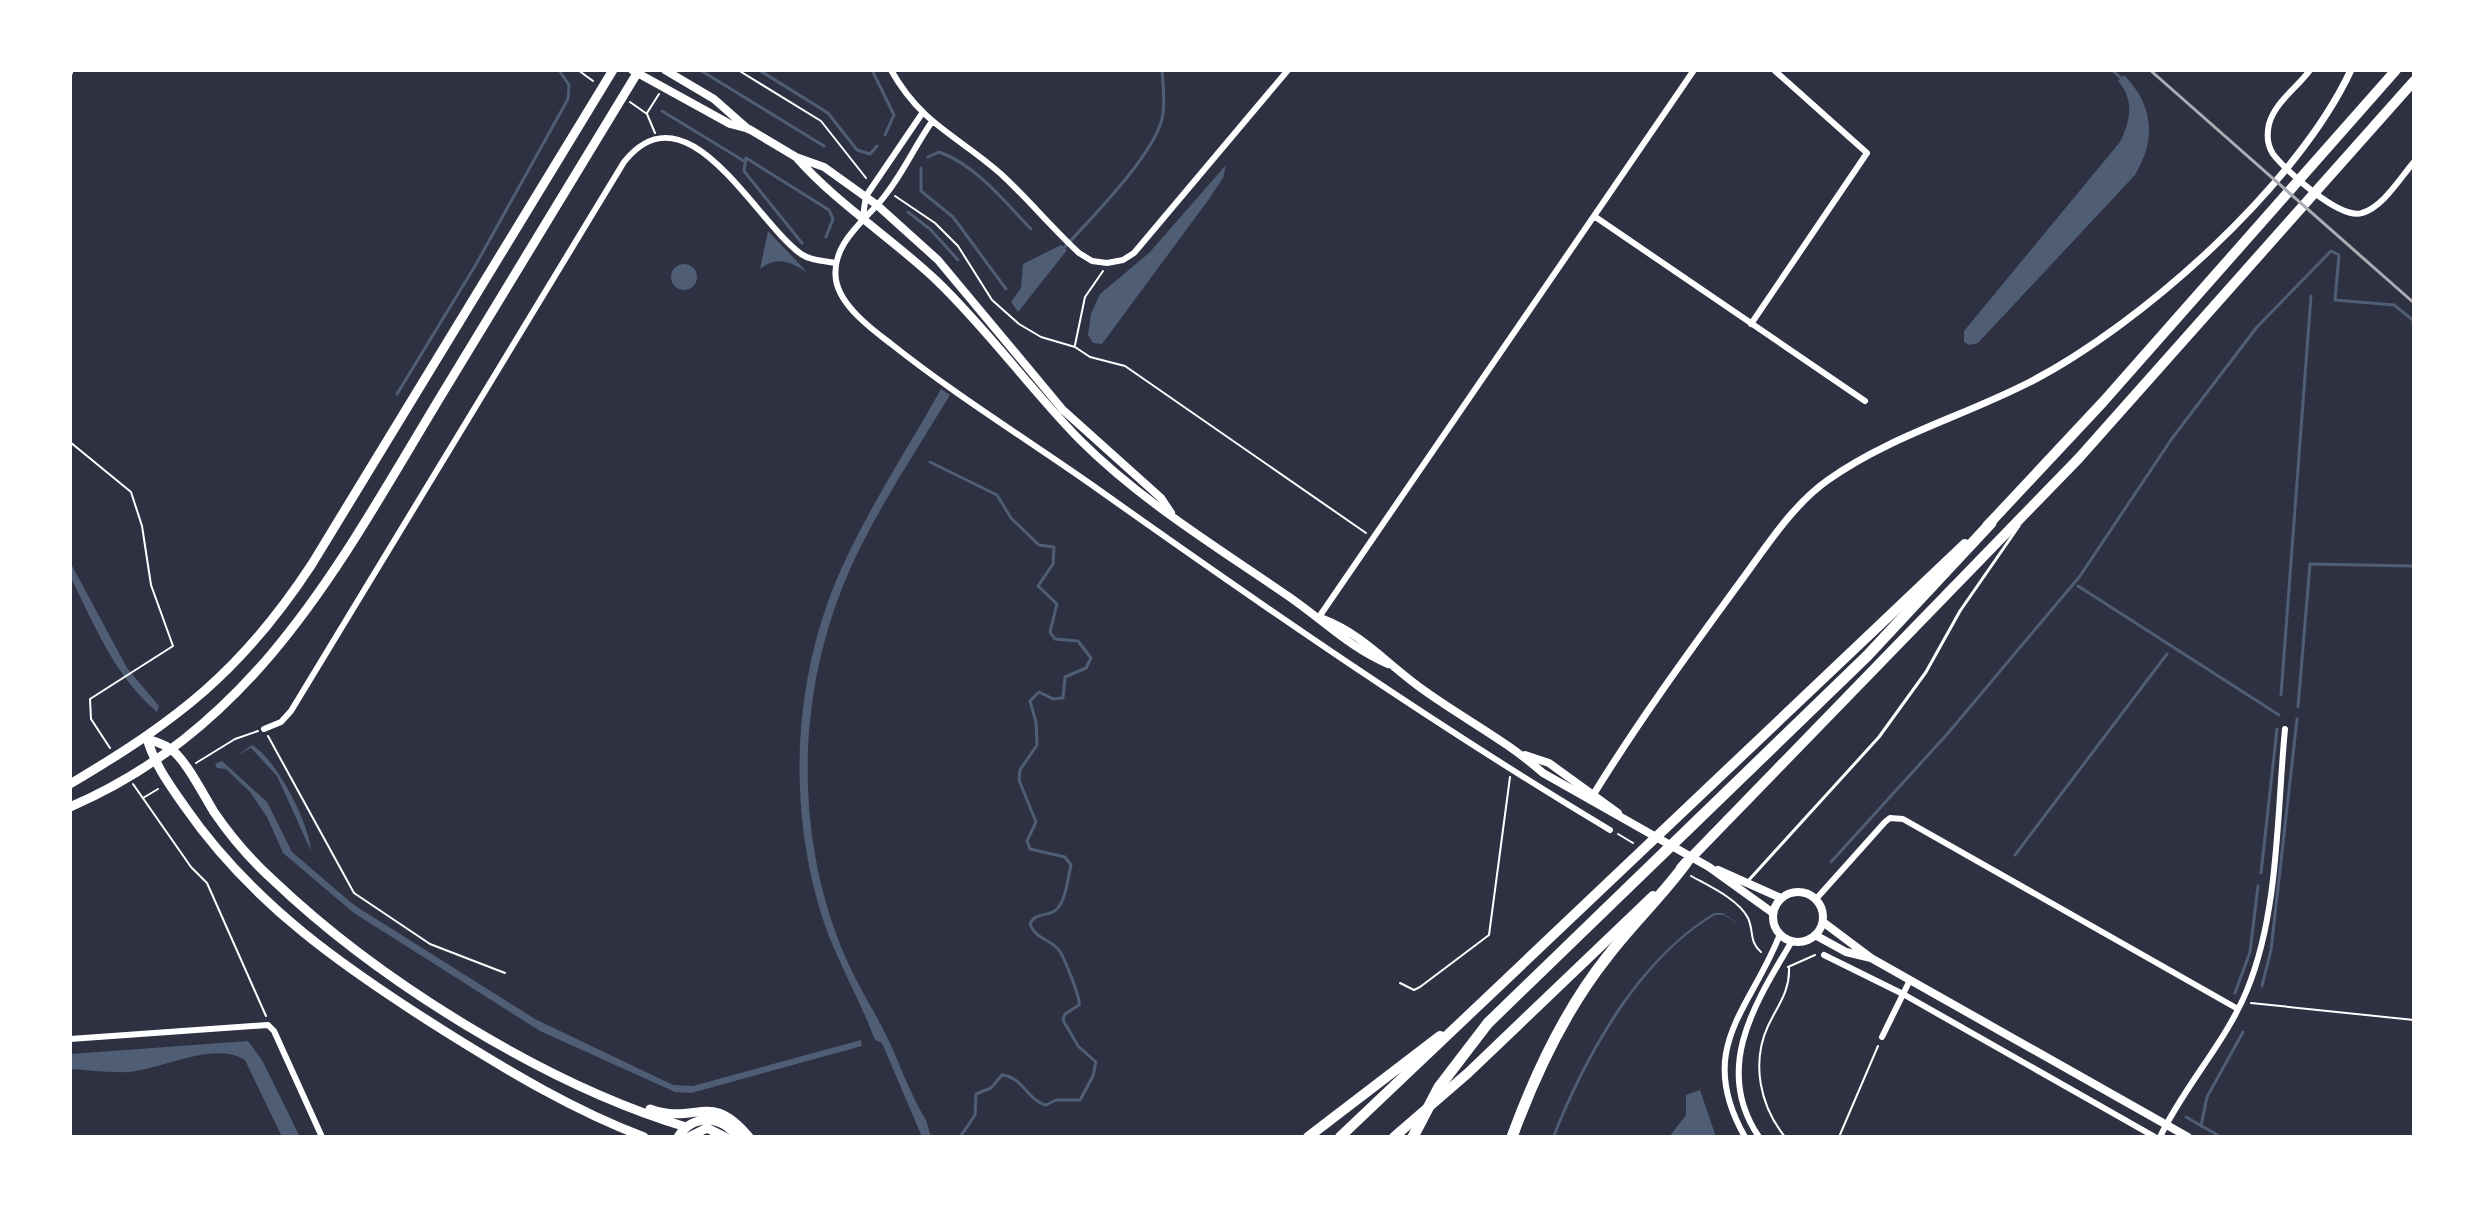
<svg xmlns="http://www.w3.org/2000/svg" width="2484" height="1207" font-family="Quicksand,sans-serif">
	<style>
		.water { fill: #4f5d75 }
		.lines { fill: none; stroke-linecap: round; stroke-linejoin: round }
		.stream { stroke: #4f5d75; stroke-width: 3 }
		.path { stroke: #fff; stroke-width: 2 }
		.service { stroke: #fff; stroke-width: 3 }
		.minor { stroke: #fff; stroke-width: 6 }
		.tertiary { stroke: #fff; stroke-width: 7 }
		.secondary { stroke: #fff; stroke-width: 8 }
		.primary { stroke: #fff; stroke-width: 9 }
		.trunk { stroke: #fff; stroke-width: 10 }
		.motorway { stroke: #fff; stroke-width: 11 }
		.rail { stroke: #abadb3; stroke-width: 3 }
	</style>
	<rect width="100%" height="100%" fill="#2d3142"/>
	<path class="water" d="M 2124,75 C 2153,105 2157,138 2135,175 L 1978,343 L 1970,345 L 1964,342 L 1964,331 L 2120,142 C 2130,122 2135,100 2118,81 Z
		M 1226,165 L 1223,178 L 1209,199 L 1102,344 L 1093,343 L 1088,335 L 1091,314 L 1100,294 L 1149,253 Z
		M 768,231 L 807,272 C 790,262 777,255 760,269 Z
		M 1061,245 L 1067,250 L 1018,312 L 1011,302 L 1021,288 L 1023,264 Z
		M671 277a13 13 0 1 1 26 0a13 13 0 1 1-26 0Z
		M 941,389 L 950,395 C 912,458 868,522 841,591 C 795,710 796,846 848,963 C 858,985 871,1006 882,1027 C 898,1057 908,1091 926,1120 L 931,1137 L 922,1137 L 882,1043 L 875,1040 C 857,992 830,950 817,900 C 788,794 795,675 839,574 C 867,510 907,450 941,389 Z
		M 70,562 L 127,668 L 159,706 L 157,712 C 115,677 94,624 70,576 Z
		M 252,745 C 276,758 310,825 311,851 L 277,776 L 251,748 L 238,755 Z
		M 222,761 L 267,802 L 292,852 L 354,905 L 535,1019 L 673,1085 L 693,1086 L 861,1040 L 862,1046 L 691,1093 L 675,1092 L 540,1031 L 354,913 L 283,853 L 267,817 L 250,792 L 226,769 L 217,768 L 215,764 Z
		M 1714,913 L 1723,913 L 1743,927 L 1724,915 L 1715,915 C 1640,959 1586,1058 1555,1137 L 1552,1137 C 1584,1055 1636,960 1714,913 Z
		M 248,1041 L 262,1060 L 300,1137 L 282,1137 L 245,1060 C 214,1040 161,1070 127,1072 C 108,1073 89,1070 70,1069 L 70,1054 Z
		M 1700,1090 L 1716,1137 L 1669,1137 L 1686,1115 L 1686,1095 Z"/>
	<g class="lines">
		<path class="stream" d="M 700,70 L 824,146
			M 759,70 L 828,113 L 857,150 L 870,154 L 877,146
			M 872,70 L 894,115 L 885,135
			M 2112,70 L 2121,78
			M 662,111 L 744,161
			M 928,157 L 939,152 C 976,165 1005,202 1031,229
			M 921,168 L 921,191 L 953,217 L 1006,289
			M 908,212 L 931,230 L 958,260
			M 802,243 L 744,171 L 746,158 L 829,210 L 833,219 L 826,237
			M 1063,249 C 1089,220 1158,152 1163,114 C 1165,100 1163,84 1162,70
			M 397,394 L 475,266 L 568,99 L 569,85 L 559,70
			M 930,462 L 997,495 L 1011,518 L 1039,545 L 1054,547 L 1053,564 L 1038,586 L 1057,604 L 1050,632 L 1055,639 L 1078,641 L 1091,658 L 1086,668 L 1065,677 L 1063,698 L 1053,699 L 1039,692 L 1030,701 L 1036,722 L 1037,745 L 1020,770 L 1019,780 L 1036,822 L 1027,841 L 1030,849 L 1065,857 L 1071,865 C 1068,877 1066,900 1057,909 C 1048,918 1036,911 1030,924 C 1036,940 1049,938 1059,950 C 1064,957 1081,999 1079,1005 L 1065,1014 L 1063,1020 L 1078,1046 L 1096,1062 L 1093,1076 L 1080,1100 L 1056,1100 L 1046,1105 C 1028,1101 1023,1077 1002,1075 L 991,1088 L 976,1094 L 975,1115 L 960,1137
			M 2078,586 L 2279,715
			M 2281,695 L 2311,296
			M 2298,707 L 2310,564 L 2414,566
			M 2015,855 L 2167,654
			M 1831,862 L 1949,732 L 2080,576 L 2173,437 L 2257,327 L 2331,251 L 2339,255 L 2335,300 L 2394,305 L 2414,321
			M 2261,873 L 2277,729
			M 2262,986 L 2271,950 L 2297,719
			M 2235,993 L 2250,952 L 2258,886
			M 2186,1117 L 2221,1137
			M 2201,1126 L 2207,1097 L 2243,1032"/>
		<path class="path" d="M 578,70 L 593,81
			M 738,70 L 821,121 L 866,178
			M 70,78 L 73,70
			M 630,102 L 647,114 L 655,133
			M 647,113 L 659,94
			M 895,196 L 935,223 L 958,246 L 992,300 L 1019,324 L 1041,337 L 1075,347 L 1090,357 L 1125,366 L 1366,533
			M 1075,345 L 1085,297 L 1103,271
			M 70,442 L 131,492 L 142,526 L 151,585 L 173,646 L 90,699 L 91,719 L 110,748
			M 268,736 L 354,893 L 430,944 L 505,973
			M 196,763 L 235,739 L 258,731
			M 133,784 L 191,867 L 207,883 L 266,1016
			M 143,798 L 158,789
			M 1618,834 L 1633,843
			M 1691,876 C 1709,886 1738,899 1748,918 C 1754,931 1749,942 1761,952
			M 1788,967 L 1815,955
			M 1400,983 L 1414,990 L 1420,987 L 1489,935 L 1510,777
			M 2251,1003 L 2414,1020
			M 1785,1137 C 1760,1106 1751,1063 1768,1026 C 1778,1005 1790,991 1789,968
			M 1839,1137 L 1878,1046"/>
		<path class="service" d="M 1748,881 L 1879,737 L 1926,672 L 1960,611 L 2019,526"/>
		<path class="minor" d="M 891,70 C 922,125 957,135 1001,174 C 1028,199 1052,228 1079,253 L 1092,261 L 1107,263 L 1123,260 L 1134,253 L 1288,70
			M 1694,70 L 1594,216 L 1865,401
			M 2310,70 C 2297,88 2275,102 2269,124 C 2267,133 2267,145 2273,154 C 2286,171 2340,220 2362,213 C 2383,207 2400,178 2414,162
			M 931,123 C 913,149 899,181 878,204 C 859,225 831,247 836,280 C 840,305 870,328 890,343 C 954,394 1025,438 1092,485 C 1261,605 1433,724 1610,830
			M 863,216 L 866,196 L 921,115
			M 1751,324 L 1867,153 L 1774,70
			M 1319,617 L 1594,216
			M 264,729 L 281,722 L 291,711 L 624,162 C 687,83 754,220 801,254 C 811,261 825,261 836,263
			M 1816,899 L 1885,822 L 1890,818 L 1903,819 L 2238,1009
			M 1824,955 L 1903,994 L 2155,1137
			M 1882,1037 L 1910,980
			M 70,1039 L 268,1025 L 274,1031 L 322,1137
			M 1745,1137 C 1694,1047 1751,1010 1780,934
			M 1759,1137 C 1712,1068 1756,1002 1792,941
			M 2160,1137 C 2184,1086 2226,1042 2247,990 C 2279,913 2277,811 2285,729"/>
		<path class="tertiary" d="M 1590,800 C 1636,725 1686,656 1738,585 C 1765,549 1791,506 1828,480 C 1888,437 1964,416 2030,382 C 2142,324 2297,186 2351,70"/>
		<path class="secondary" d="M 632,70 L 730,124 L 749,129 L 796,157 L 824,167 L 877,205 L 938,260 L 1063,410 L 1161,498 L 1171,513
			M 665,70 L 714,99 L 748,129
			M 796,157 C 837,204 892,238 937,281 C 989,331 1030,389 1080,440 C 1141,501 1217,547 1288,596 C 1323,620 1350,648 1388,664
			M 1323,619 C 1363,634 1390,667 1425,691 C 1464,719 1507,741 1543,773 L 1709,867 L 1773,913
			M 1525,755 L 1549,763 L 1618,813
			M 1718,870 L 1781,898
			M1773 917a25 25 0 1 1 50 0a25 25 0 1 1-50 0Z
			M 1823,922 L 1871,958 L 2188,1137
			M 1815,935 L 1846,952 L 1871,958"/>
		<path class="primary" d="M 147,739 C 154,741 163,744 169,748 C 184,756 204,796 214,812 C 231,837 251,860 273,880 C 379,981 546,1085 686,1127
			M 147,739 C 155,765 169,784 185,807 C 253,905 346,969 446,1032 C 510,1072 573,1110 644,1137
			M 70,784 C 178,720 242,671 312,564 L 613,70
			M 70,807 C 262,724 344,555 447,386 C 511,281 575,176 639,70
			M 650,1109 C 698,1126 709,1089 749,1137
			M 678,1137 C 693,1114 721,1115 737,1137
			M 689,1137 L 707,1128 L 725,1137"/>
		<path class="trunk" d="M 1987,526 L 2103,402 L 2396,70
			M 1681,868 L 2079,458 L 2414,81
			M 1308,1137 L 1440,1036
			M 1340,1137 L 1965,544
			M 1394,1137 L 1468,1073 L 1653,896"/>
		<path class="motorway" d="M 1413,1137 L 1439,1087 L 1488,1023 L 1867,656 L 1991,523
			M 1512,1137 C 1535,1074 1565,1010 1607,957 C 1632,924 1662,896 1686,863"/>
		<path class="rail" d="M 2150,70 L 2414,303"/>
	</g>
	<rect width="2484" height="1207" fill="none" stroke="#ffffff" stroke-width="144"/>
</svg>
